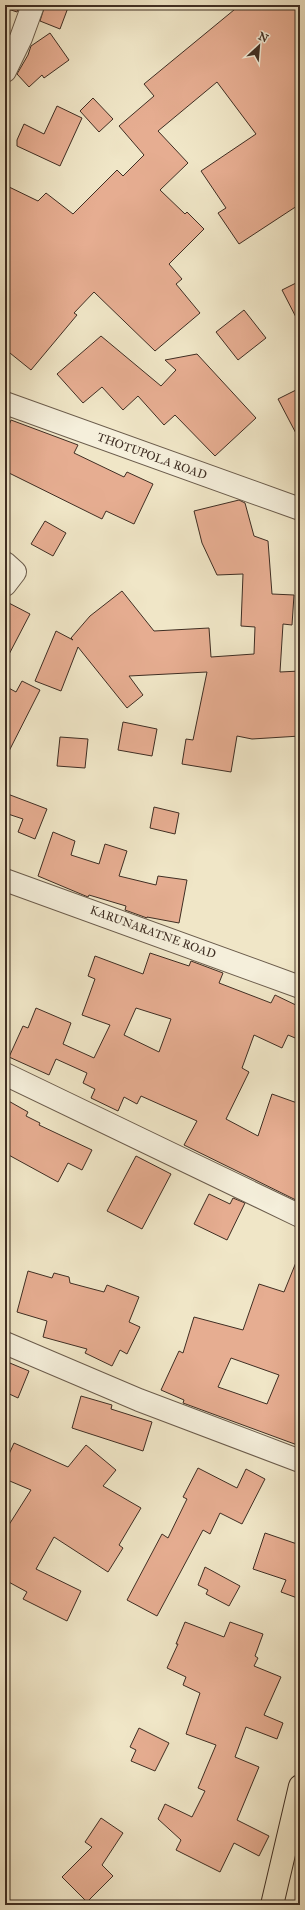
<svg xmlns="http://www.w3.org/2000/svg" width="305" height="1910" font-family="'IM FELL Great Primer',serif">
	<style>
		.building { fill: #e6ad91; stroke: #3f2e23; fill-rule: evenodd }
		.lines { fill: none; stroke-linecap: round; stroke-linejoin: round }
		.minor-casing { stroke: #6b5c4c; stroke-width: 24 }
		.highway-casing { stroke: #3f2e23; stroke-width: 24 }
		.minor { stroke: #f5efdb; stroke-width: 22 }
		.highway { stroke: #f0e6c7; stroke-width: 22 }
		.labels { text-anchor: middle; stroke-width: 3; stroke-linejoin: round; paint-order: stroke }
		.street-label { font-size: 12px; fill: #3f2e23; stroke: #f5efdb }
	</style>
	<rect width="100%" height="100%" fill="#f0e6c7"/>
	<filter id="stains"><feTurbulence type="fractalNoise" baseFrequency=".005" numOctaves="4"/><feColorMatrix values="0 0 0 0 .2 0 0 0 0 .09 0 0 0 0 .02 0 0 0 .5 -.17"/></filter>
	<radialGradient id="worn" r=".72"><stop offset=".6" stop-color="#630" stop-opacity="0"/><stop offset="1" stop-color="#630" stop-opacity=".3"/></radialGradient>
	<path class="building" d="M 5,5 L 20,5 L 17,12 L 5,8 Z
		M 45,5 L 69,5 L 60,29 L 40,21 Z
		M 240,5 L 300,5 L 300,204 L 239,244 L 218,213 L 226,208 L 201,171 L 256,134 L 217,82 L 158,131 L 188,163 L 160,190 L 185,214 L 187,212 L 204,229 L 169,264 L 182,279 L 176,284 L 200,313 L 155,351 L 94,292 L 74,313 L 77,315 L 31,370 L 5,349 L 5,185 L 38,201 L 46,193 L 73,214 L 117,170 L 123,176 L 144,155 L 119,126 L 154,96 L 144,84 Z
		M 50,33 L 69,60 L 44,78 L 42,75 L 29,87 L 17,74 L 28,55 L 31,46 Z
		M 93,98 L 113,119 L 99,132 L 80,111 Z
		M 57,106 L 82,118 L 60,166 L 17,146 L 17,140 L 24,124 L 44,134 Z
		M 300,281 L 300,325 L 282,290 Z
		M 244,310 L 266,338 L 238,360 L 216,332 Z
		M 101,336 L 161,386 L 176,370 L 165,360 L 197,354 L 256,418 L 215,456 L 175,415 L 164,425 L 138,396 L 123,410 L 102,387 L 83,403 L 57,374 Z
		M 300,388 L 300,441 L 278,399 Z
		M 11,420 L 78,445 L 74,453 L 124,477 L 127,472 L 153,484 L 134,524 L 106,511 L 102,519 L 5,471 L 5,436 Z
		M 239,500 L 245,503 L 254,536 L 268,541 L 272,594 L 294,595 L 292,625 L 283,624 L 280,672 L 300,671 L 300,736 L 252,739 L 237,736 L 231,772 L 182,764 L 186,739 L 193,740 L 207,672 L 129,676 L 143,695 L 127,708 L 78,647 L 61,691 L 35,681 L 56,631 L 73,640 L 71,638 L 90,616 L 122,591 L 154,631 L 209,628 L 211,657 L 254,654 L 255,627 L 241,626 L 243,574 L 217,575 L 202,543 L 194,511 Z
		M 45,521 L 66,533 L 53,556 L 31,544 Z
		M 5,601 L 30,614 L 5,662 Z
		M 22,681 L 40,690 L 5,759 L 5,686 L 16,692 Z
		M 123,722 L 157,729 L 152,756 L 118,750 Z
		M 60,737 L 88,739 L 85,768 L 57,766 Z
		M 5,793 L 47,809 L 35,839 L 18,832 L 23,819 L 5,813 Z
		M 154,807 L 179,813 L 175,834 L 150,828 Z
		M 53,832 L 75,841 L 71,855 L 99,864 L 105,844 L 127,851 L 119,876 L 156,885 L 158,876 L 187,880 L 179,923 L 147,917 L 147,918 L 125,910 L 126,906 L 89,895 L 88,897 L 38,876 Z
		M 150,953 L 189,966 L 191,961 L 223,973 L 219,983 L 271,1003 L 275,995 L 300,1007 L 300,1040 L 288,1035 L 282,1048 L 254,1035 L 242,1068 L 249,1072 L 226,1119 L 258,1136 L 272,1094 L 300,1104 L 300,1202 L 184,1145 L 197,1121 L 141,1096 L 137,1104 L 124,1097 L 118,1111 L 91,1098 L 95,1089 L 83,1083 L 87,1073 L 56,1059 L 49,1075 L 9,1057 L 23,1026 L 28,1028 L 36,1008 L 71,1023 L 63,1044 L 94,1058 L 110,1025 L 82,1015 L 95,979 L 88,976 L 95,956 L 143,974 ZM 136,1008 L 171,1019 L 159,1052 L 124,1035 Z
		M 5,1099 L 28,1112 L 26,1116 L 40,1123 L 39,1125 L 92,1150 L 82,1170 L 68,1163 L 58,1182 L 5,1153 Z
		M 136,1156 L 171,1174 L 142,1229 L 107,1211 Z
		M 209,1194 L 230,1204 L 233,1198 L 245,1203 L 227,1240 L 194,1224 Z
		M 299,1255 L 300,1446 L 183,1403 L 184,1400 L 161,1390 L 179,1351 L 183,1353 L 194,1317 L 243,1330 L 259,1284 L 284,1292 ZM 231,1358 L 279,1375 L 267,1404 L 218,1387 Z
		M 28,1271 L 52,1278 L 54,1273 L 69,1277 L 70,1283 L 104,1292 L 107,1285 L 139,1297 L 129,1322 L 140,1327 L 127,1354 L 120,1350 L 112,1366 L 85,1353 L 87,1349 L 43,1337 L 47,1321 L 17,1312 Z
		M 5,1361 L 29,1371 L 18,1398 L 5,1392 Z
		M 81,1396 L 112,1405 L 111,1409 L 152,1422 L 143,1451 L 72,1428 Z
		M 14,1443 L 68,1467 L 86,1445 L 116,1470 L 103,1486 L 141,1508 L 119,1545 L 123,1548 L 108,1572 L 54,1537 L 36,1569 L 81,1591 L 67,1621 L 23,1599 L 27,1592 L 5,1580 L 5,1531 L 31,1490 L 5,1479 L 5,1463 Z
		M 198,1468 L 237,1488 L 246,1469 L 265,1479 L 242,1524 L 220,1513 L 210,1534 L 203,1530 L 157,1616 L 127,1600 L 162,1534 L 168,1538 L 187,1499 L 183,1497 Z
		M 265,1533 L 300,1545 L 300,1599 L 281,1592 L 286,1580 L 253,1569 Z
		M 205,1567 L 240,1586 L 229,1606 L 206,1594 L 208,1590 L 198,1585 Z
		M 185,1622 L 224,1637 L 230,1622 L 263,1634 L 255,1656 L 258,1658 L 254,1666 L 281,1677 L 264,1715 L 283,1723 L 277,1739 L 246,1727 L 235,1757 L 259,1767 L 237,1820 L 269,1836 L 259,1856 L 234,1843 L 220,1872 L 176,1850 L 181,1840 L 158,1819 L 165,1804 L 192,1817 L 205,1791 L 198,1788 L 216,1745 L 186,1734 L 200,1693 L 183,1685 L 186,1677 L 167,1668 L 178,1644 L 176,1644 Z
		M 139,1728 L 169,1743 L 155,1771 L 131,1761 L 136,1750 L 130,1747 Z
		M 101,1818 L 123,1833 L 102,1865 L 113,1876 L 87,1902 L 62,1877 L 92,1847 L 85,1842 Z"/>
	<g class="lines">
		<defs>
			<path id="minor" d="M 5,71 L 21,38 L 33,5
				M 5,403 L 300,509
				M 5,563 L 15,572 L 5,585
				M 5,880 L 300,987
				M 5,1074 L 300,1216
				M 5,1343 L 139,1400 L 300,1461"/>
			<path id="highway" d="M 272,1905 L 300,1786"/>
		</defs>
		<use href="#minor" class="minor-casing"/>
		<use href="#highway" class="highway-casing"/>
		<use href="#minor" class="minor"/>
		<use href="#highway" class="highway"/>
	</g>
	<g class="labels">
		<g class="street-label">
			<text transform="translate(152 456) rotate(20)" y="4">THOTUPOLA ROAD</text>
			<text transform="translate(153 932) rotate(20)" y="4">KARUNARATNE ROAD</text>
		</g>
	</g>
	<rect width="305" height="1910" fill="none" stroke="#f0e6c7" stroke-width="20"/>
	<rect x="6" y="6" width="293" height="1898" fill="none" stroke="#3f2e23" stroke-width="2"/>
	<rect x="10" y="10" width="285" height="1890" fill="none" stroke="#3f2e23"/>
	<g transform="translate(259 46) rotate(26)" stroke="#f5efdb" stroke-width="3" paint-order="stroke">
	<path d="M0-3L7 15L0 10L-7 15Z" fill="#3f2e23"/>
	<text y="-6" font-size="11" font-weight="bold" text-anchor="middle" fill="#3f2e23">N</text>
	</g>
	<rect width="100%" height="100%" filter="url(#stains)"/>
	<rect width="100%" height="100%" fill="url(#worn)"/>
</svg>
